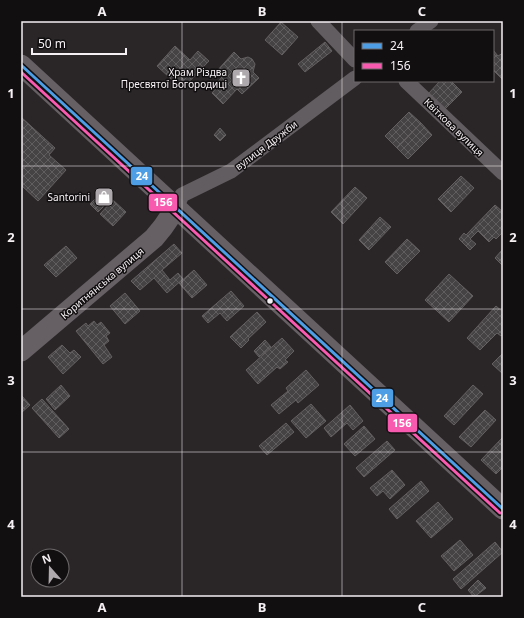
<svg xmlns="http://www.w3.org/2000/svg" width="524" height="618" font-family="'Noto Sans',sans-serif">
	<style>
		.building { fill: url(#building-cross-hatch); stroke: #646062 }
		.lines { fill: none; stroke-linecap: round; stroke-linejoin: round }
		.street { stroke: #625d60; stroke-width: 15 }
		.secondary { stroke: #666064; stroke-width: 21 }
		.bus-1-casing { stroke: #120f11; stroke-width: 6 }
		.bus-2-casing { stroke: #120f11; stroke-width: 6 }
		.bus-1 { stroke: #4d9ee5; stroke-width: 3 }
		.bus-2 { stroke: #f75aaf; stroke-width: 3 }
		.grid { fill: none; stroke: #f5f0f3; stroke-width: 1; stroke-opacity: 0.55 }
		.bus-dot { fill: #f5f0f3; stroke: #120f11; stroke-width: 1.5 }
		.labels { text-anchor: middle; stroke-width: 3; stroke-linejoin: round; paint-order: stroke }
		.poi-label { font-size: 10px; fill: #f5f0f3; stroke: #120f11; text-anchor: end }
		.street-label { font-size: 10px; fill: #f5f0f3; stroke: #120f11 }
		.line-badge { stroke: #120f11; stroke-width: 1.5 }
		.badge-label { font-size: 11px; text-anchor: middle; font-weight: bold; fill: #fff }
		.neatline { fill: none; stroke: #f5f0f3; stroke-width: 1.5 }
		.grid-label { font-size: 13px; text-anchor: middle; font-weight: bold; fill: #f5f0f3 }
	</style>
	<defs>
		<pattern id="building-cross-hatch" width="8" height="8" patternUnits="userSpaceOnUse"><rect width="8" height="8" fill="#464345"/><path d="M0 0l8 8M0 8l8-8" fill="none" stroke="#615e60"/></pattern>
	</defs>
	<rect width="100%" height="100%" fill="#2a2628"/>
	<path class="building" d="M 281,22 L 298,37 L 282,55 L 265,40 Z
		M 325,42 L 332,51 L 305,72 L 298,64 Z
		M 175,46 L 190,60 L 198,51 L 209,61 L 182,89 L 157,66 Z
		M 493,50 L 498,56 L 503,53 L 503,80 L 493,70 Z
		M 234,52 L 241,59 L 248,57 L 252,59 L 255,64 L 253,72 L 259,78 L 242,94 L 237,89 L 223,104 L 212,93 L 219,85 L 217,83 L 222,77 L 216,72 Z
		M 440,81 L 451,81 L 462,92 L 445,109 L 428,94 Z
		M 409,112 L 421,123 L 397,148 L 385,136 Z
		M 21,117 L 55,148 L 49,155 L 66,170 L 38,201 L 21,185 Z
		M 421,123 L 432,135 L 408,159 L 397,148 Z
		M 220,128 L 226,135 L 220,141 L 214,135 Z
		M 461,176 L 474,188 L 451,212 L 438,199 Z
		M 355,187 L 367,198 L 343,224 L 331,212 Z
		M 104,190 L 112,198 L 98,212 L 90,204 Z
		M 113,200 L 126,212 L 113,226 L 100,214 Z
		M 495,205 L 503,212 L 503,232 L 496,239 L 494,237 L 489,242 L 478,231 L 470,239 L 476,244 L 470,250 L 459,239 L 464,233 L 466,235 Z
		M 380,217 L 391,227 L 369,250 L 359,240 Z
		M 407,239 L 420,251 L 397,274 L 385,262 Z
		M 174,244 L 182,253 L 162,270 L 170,280 L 178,273 L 183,279 L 167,293 L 154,278 L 140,290 L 131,281 Z
		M 66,246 L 77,258 L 56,277 L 44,265 Z
		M 503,249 L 503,266 L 495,258 Z
		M 194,270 L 207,285 L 192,298 L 179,283 Z
		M 449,274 L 473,296 L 449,322 L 425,300 Z
		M 231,291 L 244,306 L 227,321 L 220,313 L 208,323 L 202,316 Z
		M 125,293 L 140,311 L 125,324 L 110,306 Z
		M 496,306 L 503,312 L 503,334 L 501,336 L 497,333 L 480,350 L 467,338 Z
		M 257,312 L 266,322 L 248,339 L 249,340 L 241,348 L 230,337 Z
		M 94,321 L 97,325 L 101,322 L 110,333 L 106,336 L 109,341 L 104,345 L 112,357 L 103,364 L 76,331 L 86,323 L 88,326 Z
		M 282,338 L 294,351 L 285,360 L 288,362 L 280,369 L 277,367 L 258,384 L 246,370 Z
		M 265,340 L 271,347 L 259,357 L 254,351 Z
		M 62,345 L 70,353 L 74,350 L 81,357 L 63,374 L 48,357 Z
		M 503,353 L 503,374 L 492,364 Z
		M 306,370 L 319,385 L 298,403 L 296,400 L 279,414 L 271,405 L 288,391 L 286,388 Z
		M 61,385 L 70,396 L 55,410 L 46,399 Z
		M 473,385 L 483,394 L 454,425 L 444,416 Z
		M 21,395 L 30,405 L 21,413 Z
		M 42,399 L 69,429 L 59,438 L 32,408 Z
		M 311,404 L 326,421 L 306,438 L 291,421 Z
		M 350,405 L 363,421 L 353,430 L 347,423 L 331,437 L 324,428 Z
		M 485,410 L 496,420 L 471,447 L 459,437 Z
		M 286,423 L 294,432 L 267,455 L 259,446 Z
		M 364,426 L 375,439 L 355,456 L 344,444 Z
		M 503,437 L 503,467 L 496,474 L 481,460 Z
		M 387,441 L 395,450 L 364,477 L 356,468 Z
		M 392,470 L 405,485 L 390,499 L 383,491 L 377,496 L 370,488 Z
		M 421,481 L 429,491 L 397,519 L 389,509 Z
		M 438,502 L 453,519 L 431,538 L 416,521 Z
		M 460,540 L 473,555 L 454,571 L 441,556 Z
		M 495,542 L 503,552 L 461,589 L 453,579 Z
		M 478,580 L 486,588 L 474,597 L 468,590 Z"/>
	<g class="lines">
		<path class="street" d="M 318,21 L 355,60
			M 417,31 L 431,21
			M 406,81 L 503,173
			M 176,208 L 182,195 L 231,171 L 355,78"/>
		<path class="secondary" d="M 21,65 L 503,509
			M 21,351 L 154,238 L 163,227 L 176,208"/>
		<defs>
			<path id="bus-1" d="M 21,65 L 503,509"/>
			<path id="bus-2" d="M 21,72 L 500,513"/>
		</defs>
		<use href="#bus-1" class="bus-1-casing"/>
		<use href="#bus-2" class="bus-2-casing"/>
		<use href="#bus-1" class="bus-1"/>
		<use href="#bus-2" class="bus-2"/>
	</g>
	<path class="grid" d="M 182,21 L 182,597M 342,21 L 342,597M 21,166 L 503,166M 21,309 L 503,309M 21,452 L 503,452"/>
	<defs>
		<symbol id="church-square" viewBox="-11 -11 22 22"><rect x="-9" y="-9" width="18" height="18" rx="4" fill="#aea9ac" stroke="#120f11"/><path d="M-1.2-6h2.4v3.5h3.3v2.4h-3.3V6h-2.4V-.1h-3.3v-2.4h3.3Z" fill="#fff"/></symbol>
		<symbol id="shop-square" viewBox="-11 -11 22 22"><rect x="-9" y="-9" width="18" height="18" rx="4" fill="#aea9ac" stroke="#120f11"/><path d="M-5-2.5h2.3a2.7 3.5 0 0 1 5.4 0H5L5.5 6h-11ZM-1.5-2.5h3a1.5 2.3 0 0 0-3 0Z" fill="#fff"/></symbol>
	</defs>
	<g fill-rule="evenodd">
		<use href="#church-square" x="230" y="67" width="22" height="22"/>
		<use href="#shop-square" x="93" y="186" width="22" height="22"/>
	</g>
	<circle class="bus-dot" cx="270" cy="301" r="3.5"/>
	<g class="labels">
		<g class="poi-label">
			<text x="227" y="76">Храм Різдва<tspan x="227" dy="12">Пресвятої Богородиці</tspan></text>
			<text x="90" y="201">Santorini</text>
		</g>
		<g class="street-label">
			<text transform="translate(454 127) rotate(44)" y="4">Квіткова вулиця</text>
			<text transform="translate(266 145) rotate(-37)" y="4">вулиця Дружби</text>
			<text transform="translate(102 283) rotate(-40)" y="4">Коритнянська вулиця</text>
		</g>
	</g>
	<g class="line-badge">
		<rect x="130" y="166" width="23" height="20" rx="4" fill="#4d9ee5"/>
		<rect x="148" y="193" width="30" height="19" rx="4" fill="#f75aaf"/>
		<rect x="371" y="388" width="23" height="20" rx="4" fill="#4d9ee5"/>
		<rect x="387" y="413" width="31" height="20" rx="4" fill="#f75aaf"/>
	</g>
	<g class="badge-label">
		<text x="142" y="180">24</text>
		<text x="163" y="206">156</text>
		<text x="382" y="402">24</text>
		<text x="402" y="427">156</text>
	</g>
	<rect width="524" height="618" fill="none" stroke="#120f11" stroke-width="44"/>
	<rect x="354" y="30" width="140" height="52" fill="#120f11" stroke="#6d696b"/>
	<rect x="362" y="43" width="20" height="6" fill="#4d9ee5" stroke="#6d696b"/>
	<text x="390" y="50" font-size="12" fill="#f5f0f3">24</text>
	<rect x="362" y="63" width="20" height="6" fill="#f75aaf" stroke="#6d696b"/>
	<text x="390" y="70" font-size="12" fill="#f5f0f3">156</text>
	<g transform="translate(50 568) rotate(340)"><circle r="19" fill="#120f11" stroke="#6d696b"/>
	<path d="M0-3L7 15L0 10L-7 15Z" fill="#aea9ac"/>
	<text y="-6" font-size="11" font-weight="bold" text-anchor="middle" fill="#f5f0f3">N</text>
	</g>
	<path d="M32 48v6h94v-6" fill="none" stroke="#f5f0f3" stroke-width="2"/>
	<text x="38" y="48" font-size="12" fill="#f5f0f3" stroke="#120f11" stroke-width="3" paint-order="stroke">50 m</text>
	<rect x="22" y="22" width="480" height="574" class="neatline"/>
	<g class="grid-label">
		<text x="102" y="16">A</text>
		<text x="262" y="16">B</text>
		<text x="422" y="16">C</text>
		<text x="11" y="98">1</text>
		<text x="513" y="98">1</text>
		<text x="11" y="242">2</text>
		<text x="513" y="242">2</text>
		<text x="11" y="385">3</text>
		<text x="513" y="385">3</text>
		<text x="11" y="529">4</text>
		<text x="513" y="529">4</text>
		<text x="102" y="612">A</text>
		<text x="262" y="612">B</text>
		<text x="422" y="612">C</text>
	</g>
</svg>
